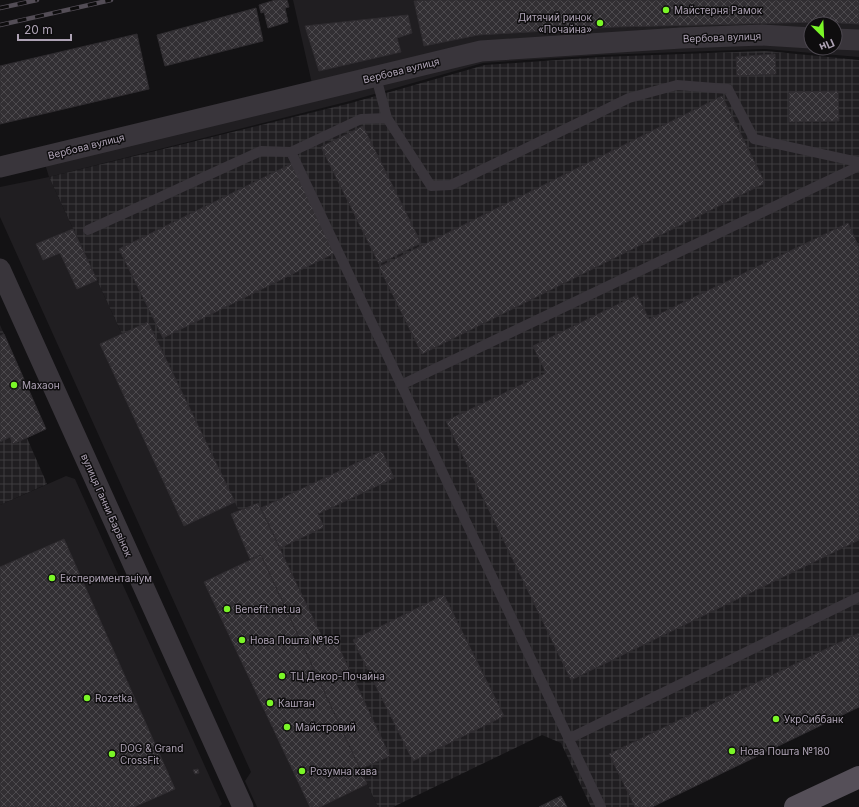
<svg xmlns="http://www.w3.org/2000/svg" width="859" height="807" font-family="Inter,sans-serif">
	<style>
		.built { fill: #201e21; fill-rule: evenodd }
		.industrial { fill: url(#industrial-grid) }
		.building { fill: url(#building-cross-hatch); stroke: #2f2c30 }
		.lines { fill: none; stroke-linecap: round; stroke-linejoin: round }
		.service { stroke: #39353b; stroke-width: 10 }
		.minor { stroke: #39353b; stroke-width: 21 }
		.primary { stroke: #554f58; stroke-width: 22 }
		.rail-casing { stroke: #534d56; stroke-width: 4.5 }
		.rail { stroke: #0e0d0e; stroke-width: 3; stroke-dasharray: 9; stroke-linecap: butt }
		.poi-dot { fill: #7af627; stroke: #0e0d0e; stroke-width: 1.5 }
		.labels { text-anchor: middle; stroke-width: 3; stroke-linejoin: round; paint-order: stroke }
		.poi-label { font-size: 10px; fill: #aea3b5; stroke: #0e0d0e; text-anchor: start }
		.street-label { font-size: 10px; fill: #aea3b5; stroke: #0e0d0e }
	</style>
	<defs>
		<pattern id="industrial-grid" width="8" height="8" patternUnits="userSpaceOnUse"><rect width="8" height="8" fill="#201e21"/><path d="M0 4h8M4 0v8" fill="none" stroke="#3e3c3f"/></pattern>
		<pattern id="building-cross-hatch" width="8" height="8" patternUnits="userSpaceOnUse"><rect width="8" height="8" fill="#322f33"/><path d="M0 0l8 8M0 8l8-8" fill="none" stroke="#4d4a4e"/></pattern>
	</defs>
	<rect width="100%" height="100%" fill="#131214"/>
	<path class="built" d="M 293,0 L 859,0 L 859,57 L 765,49 L 602,55 L 483,63 L 350,101 L 49,177 L 122,334 L 148,322 L 239,510 L 258,503 L 323,641 L 334,637 L 390,756 L 360,769 L 378,807 L 257,807 L 245,781 L 251,772 L 0,217 L 0,187 L 49,177 L 45,164 L 315,97 ZM 811,24 L 835,24 L 835,48 L 811,48 Z
		M 66,476 L 75,479 L 222,804 L 219,807 L 0,807 L 0,505 Z"/>
	<path class="industrial" d="M 766,51 L 859,60 L 859,633 L 609,754 L 635,807 L 591,807 L 561,743 L 542,735 L 393,807 L 378,807 L 360,769 L 390,756 L 334,637 L 324,641 L 258,503 L 239,511 L 148,322 L 122,334 L 49,177 L 351,103 L 485,65 L 601,57 Z
		M 0,325 L 46,429 L 27,438 L 47,484 L 0,505 Z"/>
	<path class="building" d="M 275,0 L 287,0 L 289,7 L 285,8 L 288,22 L 268,28 L 264,12 L 261,13 L 259,5 Z
		M 429,0 L 859,0 L 859,24 L 822,22 L 615,27 L 478,35 L 424,46 L 414,1 Z
		M 256,8 L 263,41 L 165,66 L 157,35 Z
		M 408,15 L 412,33 L 397,38 L 401,52 L 319,71 L 305,26 Z
		M 137,34 L 149,89 L 0,124 L 0,66 Z
		M 775,54 L 776,74 L 737,76 L 736,57 Z
		M 838,91 L 839,121 L 789,122 L 789,92 Z
		M 722,96 L 765,183 L 422,354 L 379,267 Z
		M 363,126 L 421,243 L 379,264 L 321,147 Z
		M 293,163 L 337,252 L 163,338 L 119,249 Z
		M 848,223 L 859,247 L 859,540 L 571,680 L 446,421 L 546,373 L 533,346 L 637,295 L 649,319 Z
		M 73,229 L 97,280 L 77,289 L 60,253 L 43,260 L 36,244 Z
		M 148,322 L 235,502 L 184,526 L 100,344 Z
		M 4,334 L 46,429 L 13,444 L 10,437 L 0,442 L 0,336 Z
		M 382,451 L 394,478 L 318,514 L 324,527 L 280,548 L 261,508 Z
		M 258,503 L 324,641 L 334,637 L 390,756 L 360,769 L 261,555 L 250,559 L 231,514 Z
		M 64,539 L 175,789 L 134,807 L 0,807 L 0,567 Z
		M 261,555 L 367,784 L 320,807 L 310,807 L 204,582 Z
		M 444,595 L 504,716 L 413,761 L 353,640 Z
		M 859,633 L 859,707 L 652,807 L 635,807 L 609,754 Z
		M 198,769 L 199,773 L 195,774 L 193,770 Z
		M 561,796 L 567,807 L 539,807 Z"/>
	<g class="lines">
		<path class="service" d="M 376,77 L 387,118
			M 291,152 L 601,807
			M 88,230 L 261,151 L 291,152 L 361,119 L 387,118 L 431,186 L 451,185 L 629,98 L 677,85 L 728,89 L 754,139 L 859,162
			M 401,385 L 859,166
			M 568,739 L 859,597"/>
		<path class="minor" d="M 835,39 L 859,40
			M 0,167 L 481,51 L 681,38 L 762,35 L 811,38
			M 0,269 L 243,807"/>
		<path class="primary" d="M 795,807 L 859,777"/>
		<defs>
			<path id="rail" d="M 0,8 L 37,0
				M 0,25 L 111,0"/>
		</defs>
		<use href="#rail" class="rail-casing"/>
		<use href="#rail" class="rail"/>
	</g>
	<g class="poi-dot">
		<circle cx="666" cy="10" r="4"/>
		<circle cx="600" cy="23" r="4"/>
		<circle cx="14" cy="385" r="4"/>
		<circle cx="52" cy="578" r="4"/>
		<circle cx="227" cy="609" r="4"/>
		<circle cx="242" cy="640" r="4"/>
		<circle cx="282" cy="676" r="4"/>
		<circle cx="87" cy="698" r="4"/>
		<circle cx="270" cy="703" r="4"/>
		<circle cx="776" cy="719" r="4"/>
		<circle cx="287" cy="727" r="4"/>
		<circle cx="732" cy="751" r="4"/>
		<circle cx="112" cy="754" r="4"/>
		<circle cx="302" cy="771" r="4"/>
	</g>
	<g class="labels">
		<g class="poi-label">
			<text x="674" y="14">Майстерня Рамок</text>
			<text x="592" y="21" text-anchor="end">Дитячий ринок<tspan x="592" dy="12">«Почайна»</tspan></text>
			<text x="22" y="389">Махаон</text>
			<text x="60" y="582">Експериментаніум</text>
			<text x="235" y="613">Benefit.net.ua</text>
			<text x="250" y="644">Нова Пошта №165</text>
			<text x="290" y="680">ТЦ Декор-Почайна</text>
			<text x="95" y="702">Rozetka</text>
			<text x="278" y="707">Каштан</text>
			<text x="784" y="723">УкрСиббанк</text>
			<text x="295" y="731">Майстровий</text>
			<text x="120" y="752">DOG &amp; Grand<tspan x="120" dy="12">CrossFit</tspan></text>
			<text x="740" y="755">Нова Пошта №180</text>
			<text x="310" y="775">Розумна кава</text>
		</g>
		<g class="street-label">
			<text transform="translate(722 37) rotate(-2)" y="4">Вербова вулиця</text>
			<text transform="translate(401 70) rotate(-14)" y="4">Вербова вулиця</text>
			<text transform="translate(86 146) rotate(-14)" y="4">Вербова вулиця</text>
			<text transform="translate(107 505) rotate(66)" y="4">вулиця Ганни Барвінок</text>
		</g>
	</g>
	<g transform="translate(823 36) rotate(156)"><circle r="19" fill="#0e0d0e" stroke="#4e4951"/>
	<path d="M0-3L7 15L0 10L-7 15Z" fill="#7af627"/>
	<text y="-6" font-size="11" font-weight="bold" text-anchor="middle" fill="#aea3b5">Пн</text>
	</g>
	<path d="M18 34v6h53v-6" fill="none" stroke="#aea3b5" stroke-width="2"/>
	<text x="24" y="34" font-size="12" fill="#aea3b5" stroke="#0e0d0e" stroke-width="3" paint-order="stroke">20 m</text>
</svg>
